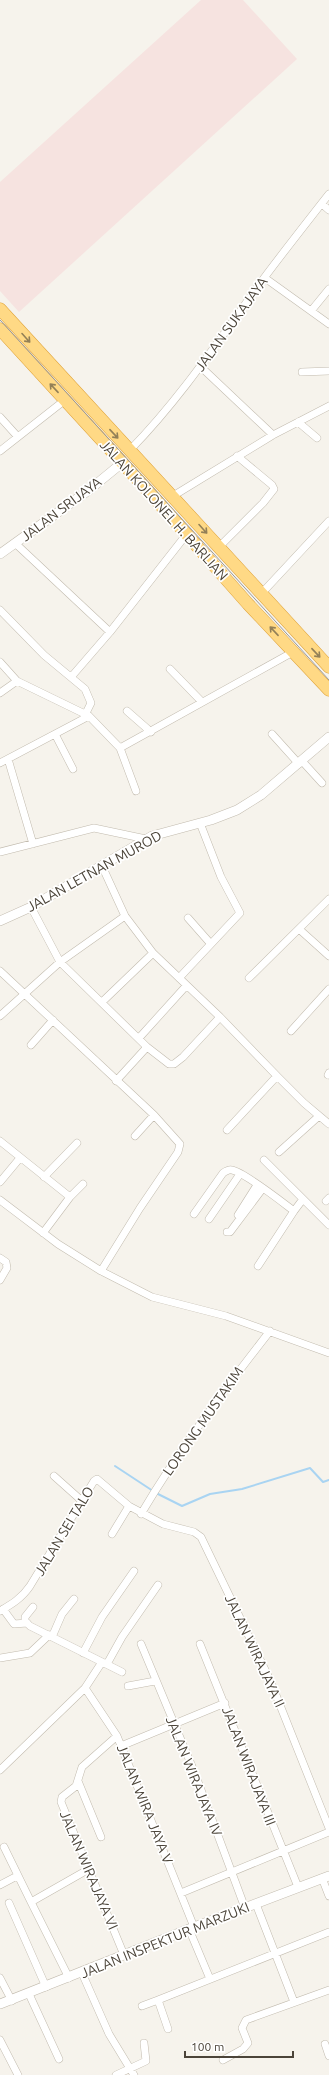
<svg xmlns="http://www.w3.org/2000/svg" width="329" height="2075" font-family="Ubuntu,sans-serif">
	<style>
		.medical { fill: #f6e3e0 }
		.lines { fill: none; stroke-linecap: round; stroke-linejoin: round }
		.stream { stroke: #a9d4f2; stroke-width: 2 }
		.minor-casing { stroke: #c2bbae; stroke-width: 8 }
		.tertiary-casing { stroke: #c2bbae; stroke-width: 10 }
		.trunk-casing { stroke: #e0a43c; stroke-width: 13 }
		.minor { stroke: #fff; stroke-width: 7 }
		.tertiary { stroke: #fff; stroke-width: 9 }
		.trunk { stroke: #ffd985; stroke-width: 12 }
		.tram { stroke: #9a9a9a; stroke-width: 1 }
		.oneway { stroke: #938057 }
		.labels { text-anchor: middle; stroke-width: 3.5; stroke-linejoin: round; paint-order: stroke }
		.street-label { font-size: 14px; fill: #4b4439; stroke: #fff }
	</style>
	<rect width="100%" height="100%" fill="#f6f3ec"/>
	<path class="medical" d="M 201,0 L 243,0 L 297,59 L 19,312 L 0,291 L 0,182 Z"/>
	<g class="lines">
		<path class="stream" d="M 115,1466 L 153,1491
			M 156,1493 L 182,1506 L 210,1494 L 242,1489 L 310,1468 L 323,1482 L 329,1480"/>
		<defs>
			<path id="minor" d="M 322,204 L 329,210
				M 265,278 L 329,324
				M 311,311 L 329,289
				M 201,367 L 273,435
				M 302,372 L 329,371
				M 0,417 L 18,437
				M 298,422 L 317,438
				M 130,450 C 181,398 221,337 264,278 C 285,250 307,222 329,194
				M 0,451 L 65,400
				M 173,496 L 273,435 L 329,406
				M 16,544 L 110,632
				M 219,547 L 263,503 L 274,489 L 272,485 L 237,456
				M 261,594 L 329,521
				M 0,610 L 44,655 L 85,689 L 91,703 L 86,713
				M 0,662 L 17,681 L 89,716 L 120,748 L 136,791
				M 170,669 L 202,702
				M 72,676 L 110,632 L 186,535
				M 0,693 L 17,681
				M 127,711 L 151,732
				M 55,734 L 73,769
				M 272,734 L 299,764
				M 120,748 L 293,652
				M 8,759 L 33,844
				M 302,761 L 322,783
				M 0,763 L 89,716
				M 0,852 L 94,828 L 146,839
				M 102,866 L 125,916 L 153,953 L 220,1017 L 277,1076 L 227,1130
				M 31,907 L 60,962 L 147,1047 L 169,1064 L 174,1064 L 183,1057 L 220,1017
				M 188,918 L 210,943
				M 299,929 L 329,956
				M 0,971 L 154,1115 L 180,1144 L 178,1152 L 140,1208 L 101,1271
				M 179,978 L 240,913 L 221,877 L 200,823
				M 249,978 L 329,899
				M 102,1002 L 153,953
				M 0,1016 L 60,962 L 125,916
				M 291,1031 L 329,989
				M 139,1038 L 186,986
				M 31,1045 L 53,1020
				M 328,1075 L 329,1073
				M 277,1076 L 304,1103 L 329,1124
				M 116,1081 L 147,1047
				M 135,1136 L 154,1115
				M 0,1141 L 70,1197 L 43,1233
				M 279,1152 L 319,1116
				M 264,1160 L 329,1225
				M 44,1177 L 77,1143
				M 0,1182 L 20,1158
				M 70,1197 L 83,1184
				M 0,1200 L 58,1244 L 101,1271 L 152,1297 L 226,1316 L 329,1353
				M 326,1201 L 329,1198
				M 194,1214 L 223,1173 C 226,1171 229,1169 232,1170 C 244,1172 282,1202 294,1211 L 303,1199
				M 238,1215 L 257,1185
				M 209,1219 L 240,1174
				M 227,1232 L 230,1232 L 263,1188
				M 0,1258 L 6,1262 L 7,1268 L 0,1280
				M 258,1266 L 294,1211
				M 54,1476 L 82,1501
				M 129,1506 L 163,1524 L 194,1532 L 201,1537 L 270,1680 L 329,1828
				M 141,1514 C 179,1450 224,1390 270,1331
				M 33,1607 L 25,1617 L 25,1621 L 30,1626 L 122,1672
				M 3,1609 L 14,1624 L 27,1623
				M 0,1611 C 12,1604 22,1598 30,1586 L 94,1481 L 97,1479 L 129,1506 L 112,1534
				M 52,1637 L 62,1614 L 74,1599
				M 141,1644 L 194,1771 L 245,1908
				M 200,1644 L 298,1887
				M 83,1653 L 102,1617 L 134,1571
				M 0,1658 L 30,1653 L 49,1635
				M 107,1664 L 122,1637 L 158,1585
				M 128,1686 L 155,1681
				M 85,1688 L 117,1736 L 194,1927
				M 117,1736 L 82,1767 L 76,1786 L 62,1797 L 61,1802 L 124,1955
				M 121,1746 L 225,1703
				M 0,1770 L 85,1688 L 102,1662
				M 78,1781 L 101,1837
				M 4,1847 L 31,1902
				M 322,1878 L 329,1896
				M 0,1885 L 17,1876
				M 181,1893 L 329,1832
				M 9,1903 L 46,1987
				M 256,1904 L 294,2002
				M 189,1929 L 210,1979
				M 82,1973 L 109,2034 L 134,2075
				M 0,1978 L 12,2001
				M 69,1978 L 31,1902 L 89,1869
				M 29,1994 L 59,2059
				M 142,2006 L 158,2000
				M 168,2029 L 158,2000 L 329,1932
				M 0,2040 L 18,2075
				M 325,2044 L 329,2056
				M 223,2060 L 243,2049 L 248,2043 L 242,2028 L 246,2020 L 329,1990
				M 116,2075 L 146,2061 L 144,2043"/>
			<path id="tertiary" d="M 0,554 L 89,490 L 122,463
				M 0,921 L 31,907 L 152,836 L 211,820 L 237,810 L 261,795 L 329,737
				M 0,2004 L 189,1929 L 329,1876"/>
			<path id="trunk" d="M 0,309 L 329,667
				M 0,329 L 150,493 L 248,604 L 329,690"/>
		</defs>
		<use href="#minor" class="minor-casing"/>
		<use href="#tertiary" class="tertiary-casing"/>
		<use href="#trunk" class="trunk-casing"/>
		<use href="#minor" class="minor"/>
		<use href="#tertiary" class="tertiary"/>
		<use href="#trunk" class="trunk"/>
		<path class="tram" d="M 0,320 L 329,680"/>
	</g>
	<defs><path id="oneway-shaft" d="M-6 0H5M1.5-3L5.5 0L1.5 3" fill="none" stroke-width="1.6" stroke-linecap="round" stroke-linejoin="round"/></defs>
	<g class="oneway">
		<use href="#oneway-shaft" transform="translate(26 338) rotate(48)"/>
		<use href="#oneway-shaft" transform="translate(54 388) rotate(-133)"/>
		<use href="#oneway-shaft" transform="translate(114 434) rotate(47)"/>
		<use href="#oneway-shaft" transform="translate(203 529) rotate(48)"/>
		<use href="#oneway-shaft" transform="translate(274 631) rotate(-133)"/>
		<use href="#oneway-shaft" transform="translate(316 653) rotate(47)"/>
	</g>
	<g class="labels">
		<g class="street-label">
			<text transform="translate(231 324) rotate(-54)" y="5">JALAN SUKAJAYA</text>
			<text transform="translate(61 509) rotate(-37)" y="5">JALAN SRIJAYA</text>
			<text transform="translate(164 510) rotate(48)" y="5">JALAN KOLONEL H. BARLIAN</text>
			<text transform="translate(94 871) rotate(-29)" y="5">JALAN LETNAN MUROD</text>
			<text transform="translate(203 1421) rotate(-55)" y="5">LORONG MUSTAKIM</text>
			<text transform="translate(64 1531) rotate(-59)" y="5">JALAN SEI TALO</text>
			<text transform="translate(255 1651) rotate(65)" y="5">JALAN WIRAJAYA II</text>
			<text transform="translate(249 1766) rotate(69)" y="5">JALAN WIRAJAYA III</text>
			<text transform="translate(194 1776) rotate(68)" y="5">JALAN WIRAJAYA IV</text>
			<text transform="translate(145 1804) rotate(68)" y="5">JALAN WIRA JAYA V</text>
			<text transform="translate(89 1870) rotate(67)" y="5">JALAN WIRAJAYA VI</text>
			<text transform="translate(165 1940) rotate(-22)" y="5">JALAN INSPEKTUR MARZUKI</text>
		</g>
	</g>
	<path d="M185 2051v6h108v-6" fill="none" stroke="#4b4439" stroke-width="2"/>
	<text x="191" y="2051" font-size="12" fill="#4b4439" stroke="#ffffff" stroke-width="3" paint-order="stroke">100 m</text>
</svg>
